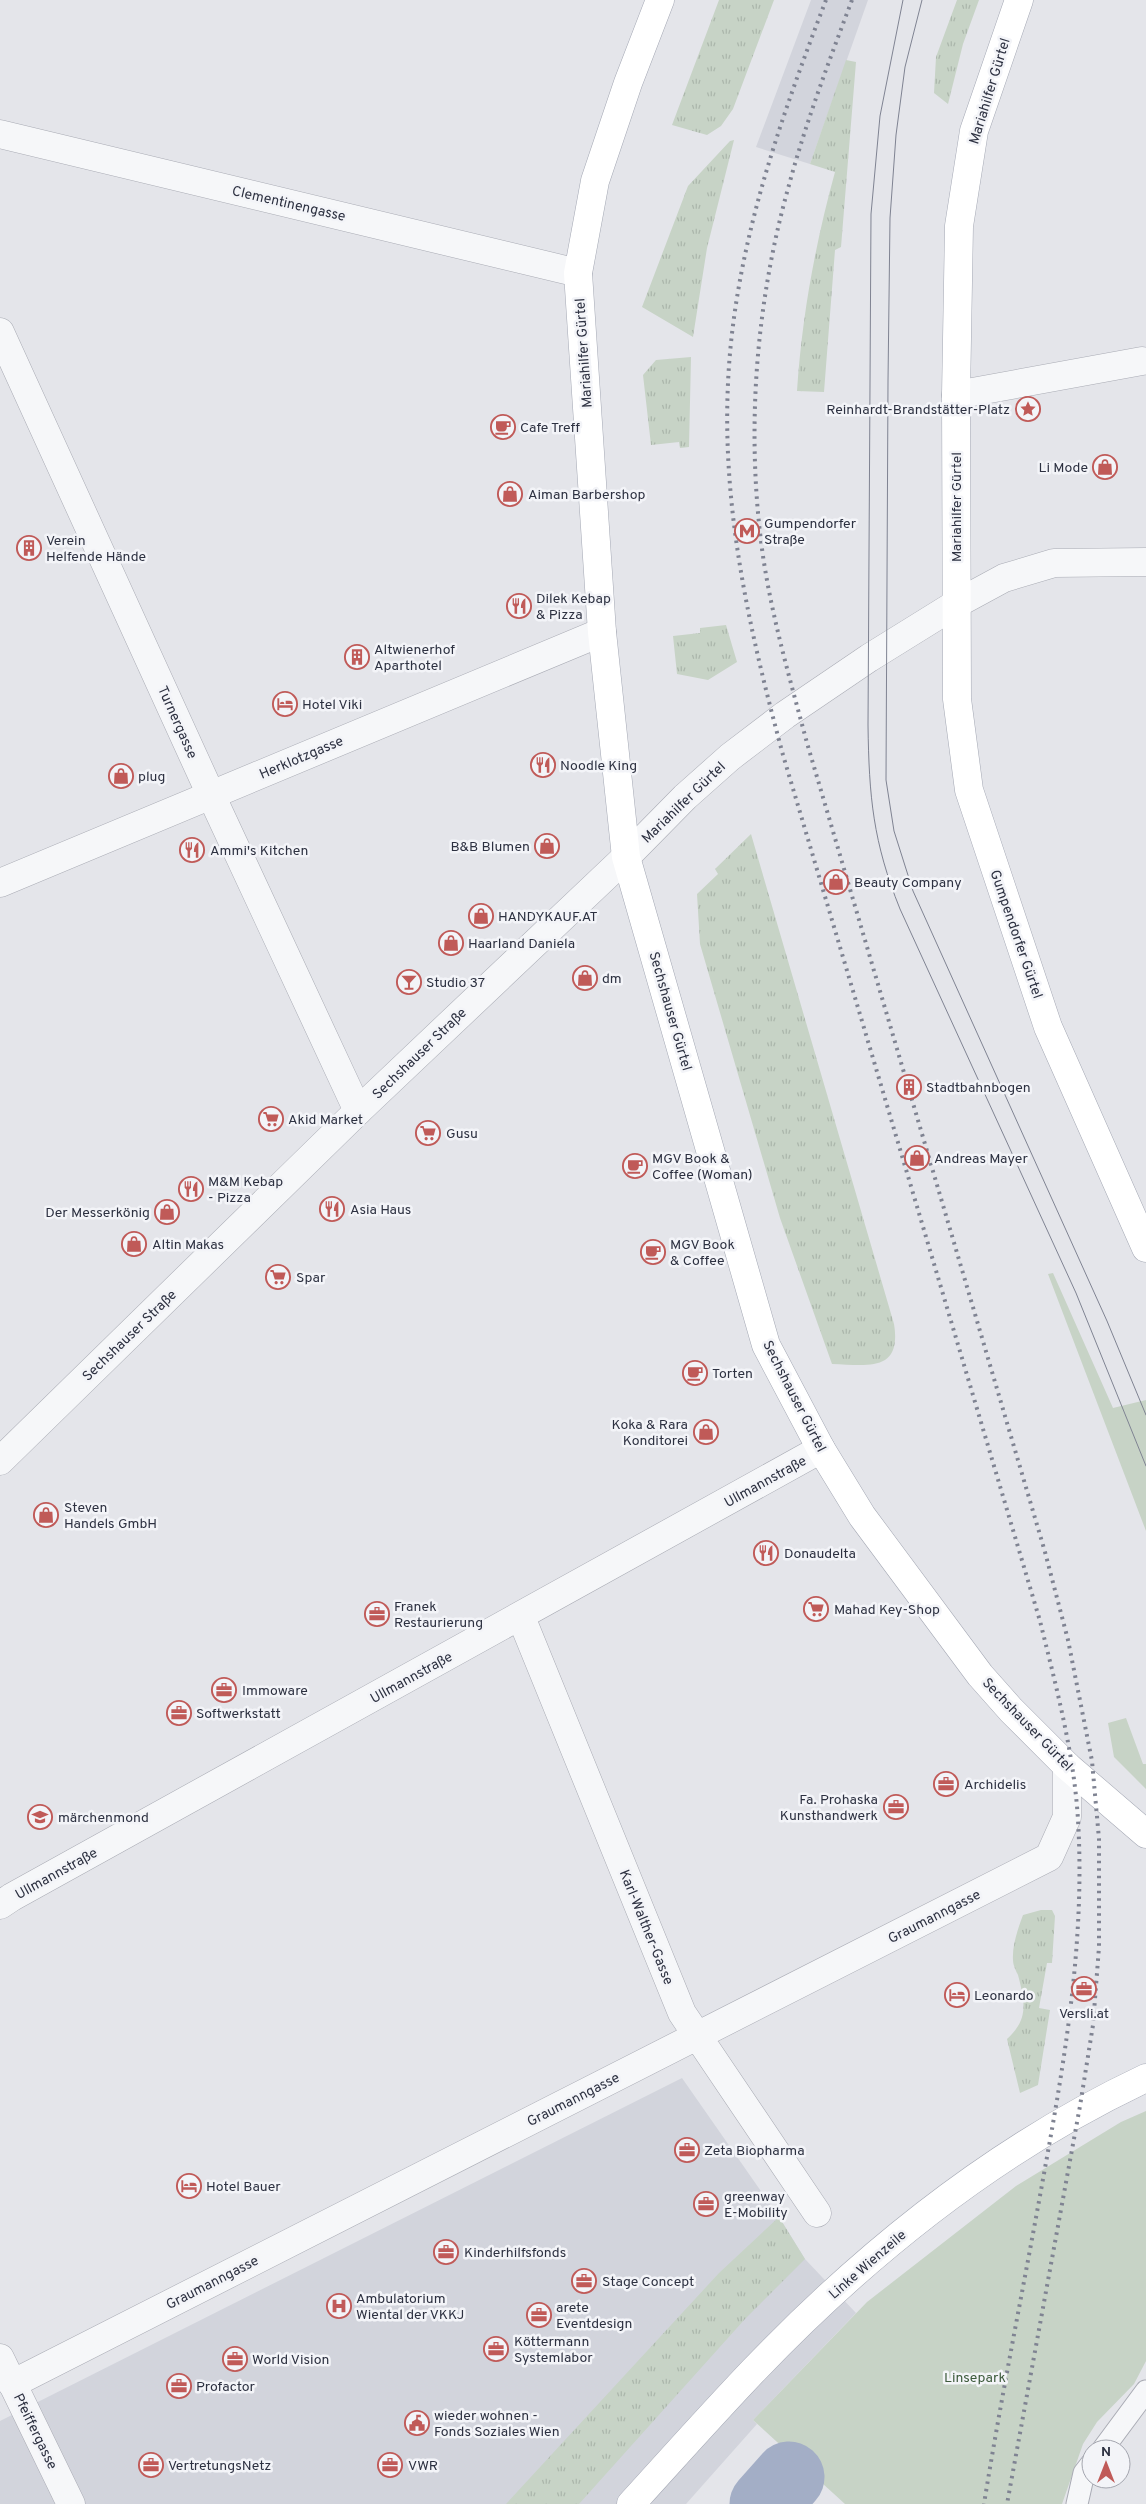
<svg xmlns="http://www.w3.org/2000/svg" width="1146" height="2504" font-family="Overpass,sans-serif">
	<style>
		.built { fill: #d2d4dc }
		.grass { fill: url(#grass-tufts) }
		.park { fill: #c7d3c6 }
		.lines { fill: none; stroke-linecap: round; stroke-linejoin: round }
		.river { stroke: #a3aec6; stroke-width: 71 }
		.service-casing { stroke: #a9abb4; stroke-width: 23 }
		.minor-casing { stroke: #a9abb4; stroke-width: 29 }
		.tertiary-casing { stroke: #a9abb4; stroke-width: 29 }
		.primary-casing { stroke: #a4a8b4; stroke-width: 29 }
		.service { stroke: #f6f7f9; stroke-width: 21 }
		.minor { stroke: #f6f7f9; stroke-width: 28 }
		.tertiary { stroke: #f6f7f9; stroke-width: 28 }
		.primary { stroke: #fff; stroke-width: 28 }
		.tram { stroke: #7f8392; stroke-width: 1 }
		.rail { stroke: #7f8392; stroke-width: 4; stroke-dasharray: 2.5 5; stroke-linecap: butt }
		.labels { text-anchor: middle; stroke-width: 5; stroke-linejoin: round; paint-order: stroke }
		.street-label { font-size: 14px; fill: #2d3141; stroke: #f3f4f8 }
		.poi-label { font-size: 14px; fill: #2d3141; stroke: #f3f4f8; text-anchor: start }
		.park-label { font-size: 14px; fill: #3d5b3c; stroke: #f3f4f8 }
	</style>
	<defs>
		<pattern id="grass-tufts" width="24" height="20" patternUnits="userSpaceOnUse" patternTransform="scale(1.25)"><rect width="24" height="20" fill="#c7d3c6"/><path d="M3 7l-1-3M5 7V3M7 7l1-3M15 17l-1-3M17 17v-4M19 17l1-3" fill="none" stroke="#abb6ab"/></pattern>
	</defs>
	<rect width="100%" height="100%" fill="#e4e5ea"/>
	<path class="built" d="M 811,0 L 868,0 L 810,164 L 756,147 Z
		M 682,2078 L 779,2217 L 805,2259 L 856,2313 L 753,2420 L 757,2424 L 686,2504 L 0,2504 L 0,2421 Z"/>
	<path class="grass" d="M 719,0 L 774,0 L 733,109 L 721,126 L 707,135 L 672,125 Z
		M 957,0 L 979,0 L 963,44 L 948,104 L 934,93 L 936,57 Z
		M 846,60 L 856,62 L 841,247 L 835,250 L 824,392 L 797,391 C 802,316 815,245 835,172 L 810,164 Z
		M 734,140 L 707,248 L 693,337 L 642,307 L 688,186 L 730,141 Z
		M 691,357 L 689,447 L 680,448 L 679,442 L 651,445 L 643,375 L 656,360 Z
		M 726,625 L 737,662 L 708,680 L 677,674 L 673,636 L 700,633 L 700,628 Z
		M 751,834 L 894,1324 C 902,1373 867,1365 832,1364 L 780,1218 L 700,944 L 697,894 L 718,874 L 715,869 Z
		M 1041,1910 L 1052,1910 L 1055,1916 L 1052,1963 L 1047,1963 L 1039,2008 L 1050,2010 L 1038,2085 L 1020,2093 L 1007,2039 C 1029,2019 1025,2002 1018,1975 C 1016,1971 1013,1965 1013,1960 C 1012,1945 1018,1929 1023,1915 Z
		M 779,2217 L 805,2259 L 745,2319 L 579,2504 L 506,2504 L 719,2273 Z"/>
	<path class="park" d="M 1053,1273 L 1113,1408 L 1146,1400 L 1146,1531 L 1048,1274 Z
		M 1126,1718 L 1143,1764 L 1146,1764 L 1146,1789 L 1114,1757 L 1108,1723 Z
		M 1146,2111 L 1146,2361 L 1134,2384 L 1097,2422 L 1083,2444 L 1062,2504 L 845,2504 L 753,2420 L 867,2302 L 1016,2186 L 1121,2122 Z"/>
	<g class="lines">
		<path class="river" d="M 765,2504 L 789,2477"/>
		<defs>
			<path id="service" d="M 1103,2449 L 1146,2391
				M 1077,2504 L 1084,2473 L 1091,2464"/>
			<path id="minor" d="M 0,332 L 211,795 L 358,1111
				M 956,395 L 1142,361
				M 0,883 L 602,632
				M 521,1617 L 682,2013 L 817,2213
				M 0,1905 L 12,1897 L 821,1449
				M 0,2358 L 71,2504
				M 12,2384 L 1049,1857 L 1067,1817 L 1067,1766"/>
			<path id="tertiary" d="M 0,134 L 578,273
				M 0,1461 L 358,1111 L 626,857 L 685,797 L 730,757 L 785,715 L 869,658 L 956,604 L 1004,578 L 1054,563 L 1146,562"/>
			<path id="primary" d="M 660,0 L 628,83 L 595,181 L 578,273 L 602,632 L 626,857 L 766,1345 L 821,1449 L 862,1516 L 980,1675 L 1011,1710 L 1067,1766 L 1146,1834
				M 1019,0 L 974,131 L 959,226 L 956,395 L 957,699 L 969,790 L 1048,1027 L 1146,1248
				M 631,2504 C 672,2459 712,2414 754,2370 C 867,2252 997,2148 1146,2078"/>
		</defs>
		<use href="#service" class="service-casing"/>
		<use href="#minor" class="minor-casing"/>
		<use href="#tertiary" class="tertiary-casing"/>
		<use href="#primary" class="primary-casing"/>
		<use href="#service" class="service"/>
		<use href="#minor" class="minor"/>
		<use href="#tertiary" class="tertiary"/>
		<use href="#primary" class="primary"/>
		<path class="tram" d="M 903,0 L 880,116 L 871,214 L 868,725 C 869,797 873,842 900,909 L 1076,1293 L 1146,1466
			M 922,0 L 905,67 L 896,135 L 890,218 L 888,381 L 886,780 L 894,831 L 913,891 L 1107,1321 L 1146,1415"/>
		<path class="rail" d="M 826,0 C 779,123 734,250 728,383 C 722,511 750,633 783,755 L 1040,1621 C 1056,1686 1074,1753 1078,1820 C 1085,1937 1066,2053 1045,2168 C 1025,2280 1002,2392 984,2504
			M 852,0 C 829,61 806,122 789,185 C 756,302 746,428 762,549 C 771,615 790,679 807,743 L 1045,1552 L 1068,1640 L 1092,1761 L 1099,1839 L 1099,1947 L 1093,2025 L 1080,2106 L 1007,2504"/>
	</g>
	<defs>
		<symbol id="sight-ring" viewBox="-11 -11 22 22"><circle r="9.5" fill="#f3f4f8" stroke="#c05a58" stroke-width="1.5"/><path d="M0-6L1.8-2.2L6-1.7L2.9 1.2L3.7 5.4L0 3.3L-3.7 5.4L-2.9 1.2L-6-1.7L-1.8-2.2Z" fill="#c05a58"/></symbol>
		<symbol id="cafe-ring" viewBox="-11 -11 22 22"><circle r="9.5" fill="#f3f4f8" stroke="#c05a58" stroke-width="1.5"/><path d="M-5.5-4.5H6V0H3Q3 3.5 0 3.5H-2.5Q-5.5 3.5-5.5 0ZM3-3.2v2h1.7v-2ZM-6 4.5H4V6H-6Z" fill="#c05a58"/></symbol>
		<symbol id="shop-ring" viewBox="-11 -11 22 22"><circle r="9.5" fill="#f3f4f8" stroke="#c05a58" stroke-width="1.5"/><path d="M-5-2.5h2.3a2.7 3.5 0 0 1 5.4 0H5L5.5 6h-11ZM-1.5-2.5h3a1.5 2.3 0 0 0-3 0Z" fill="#c05a58"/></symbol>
		<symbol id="metro-ring" viewBox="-11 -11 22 22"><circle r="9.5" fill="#f3f4f8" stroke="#c05a58" stroke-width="1.5"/><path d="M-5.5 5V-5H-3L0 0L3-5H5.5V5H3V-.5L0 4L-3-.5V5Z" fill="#c05a58"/></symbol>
		<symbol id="building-ring" viewBox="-11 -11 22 22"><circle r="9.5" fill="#f3f4f8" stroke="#c05a58" stroke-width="1.5"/><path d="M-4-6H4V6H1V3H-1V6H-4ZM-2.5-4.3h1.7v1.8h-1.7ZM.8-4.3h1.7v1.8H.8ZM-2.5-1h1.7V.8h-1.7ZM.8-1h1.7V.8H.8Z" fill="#c05a58"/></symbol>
		<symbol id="restaurant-ring" viewBox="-11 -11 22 22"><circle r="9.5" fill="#f3f4f8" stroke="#c05a58" stroke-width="1.5"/><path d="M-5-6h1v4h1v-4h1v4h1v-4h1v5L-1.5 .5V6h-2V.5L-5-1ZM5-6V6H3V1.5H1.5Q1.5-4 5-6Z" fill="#c05a58"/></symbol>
		<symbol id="hotel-ring" viewBox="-11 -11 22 22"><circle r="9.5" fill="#f3f4f8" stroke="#c05a58" stroke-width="1.5"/><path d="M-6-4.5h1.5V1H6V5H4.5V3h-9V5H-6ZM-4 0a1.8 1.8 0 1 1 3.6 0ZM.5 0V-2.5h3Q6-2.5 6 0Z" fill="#c05a58"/></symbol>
		<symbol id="bar-ring" viewBox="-11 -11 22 22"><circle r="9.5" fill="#f3f4f8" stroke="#c05a58" stroke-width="1.5"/><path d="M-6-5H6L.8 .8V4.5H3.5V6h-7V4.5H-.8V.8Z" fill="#c05a58"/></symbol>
		<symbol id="supermarket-ring" viewBox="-11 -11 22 22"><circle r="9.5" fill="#f3f4f8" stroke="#c05a58" stroke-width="1.5"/><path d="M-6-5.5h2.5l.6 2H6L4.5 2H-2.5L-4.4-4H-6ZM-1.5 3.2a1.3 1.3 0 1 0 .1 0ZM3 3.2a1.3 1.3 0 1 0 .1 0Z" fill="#c05a58"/></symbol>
		<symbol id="office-ring" viewBox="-11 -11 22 22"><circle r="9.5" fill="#f3f4f8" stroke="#c05a58" stroke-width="1.5"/><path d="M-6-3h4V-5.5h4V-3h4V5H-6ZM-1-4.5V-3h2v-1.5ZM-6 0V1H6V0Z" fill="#c05a58"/></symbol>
		<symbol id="school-ring" viewBox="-11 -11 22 22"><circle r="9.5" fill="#f3f4f8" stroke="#c05a58" stroke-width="1.5"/><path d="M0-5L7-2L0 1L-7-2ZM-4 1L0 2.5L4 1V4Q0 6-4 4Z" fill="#c05a58"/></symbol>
		<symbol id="hospital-ring" viewBox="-11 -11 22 22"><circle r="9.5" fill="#f3f4f8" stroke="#c05a58" stroke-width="1.5"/><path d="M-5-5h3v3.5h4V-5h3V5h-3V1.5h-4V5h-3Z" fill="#c05a58"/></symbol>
		<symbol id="civic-ring" viewBox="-11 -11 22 22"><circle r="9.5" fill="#f3f4f8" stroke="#c05a58" stroke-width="1.5"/><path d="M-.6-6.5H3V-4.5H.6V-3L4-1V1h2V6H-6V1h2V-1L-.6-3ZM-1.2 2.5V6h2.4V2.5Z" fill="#c05a58"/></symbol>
	</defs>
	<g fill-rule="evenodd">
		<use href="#sight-ring" x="1014" y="395" width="28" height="28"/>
		<use href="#cafe-ring" x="489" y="413" width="28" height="28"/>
		<use href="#shop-ring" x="1091" y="453" width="28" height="28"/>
		<use href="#shop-ring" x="496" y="480" width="28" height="28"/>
		<use href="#metro-ring" x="733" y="517" width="28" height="28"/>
		<use href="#building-ring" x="15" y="534" width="28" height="28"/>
		<use href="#restaurant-ring" x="505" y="592" width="28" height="28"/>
		<use href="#building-ring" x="343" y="643" width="28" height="28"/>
		<use href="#hotel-ring" x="271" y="690" width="28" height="28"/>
		<use href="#restaurant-ring" x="529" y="751" width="28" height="28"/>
		<use href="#shop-ring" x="107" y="762" width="28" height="28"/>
		<use href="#shop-ring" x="533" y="832" width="28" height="28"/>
		<use href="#restaurant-ring" x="178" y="836" width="28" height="28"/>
		<use href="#shop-ring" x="822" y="868" width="28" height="28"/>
		<use href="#shop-ring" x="467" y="902" width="28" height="28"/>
		<use href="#shop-ring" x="437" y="929" width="28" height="28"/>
		<use href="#shop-ring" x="571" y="964" width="28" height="28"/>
		<use href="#bar-ring" x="395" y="968" width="28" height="28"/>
		<use href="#building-ring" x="895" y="1073" width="28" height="28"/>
		<use href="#supermarket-ring" x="257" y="1105" width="28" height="28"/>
		<use href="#supermarket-ring" x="414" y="1119" width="28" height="28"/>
		<use href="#shop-ring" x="903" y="1144" width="28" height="28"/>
		<use href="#cafe-ring" x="621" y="1152" width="28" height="28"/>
		<use href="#restaurant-ring" x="177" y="1175" width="28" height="28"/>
		<use href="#restaurant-ring" x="318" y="1195" width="28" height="28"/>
		<use href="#shop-ring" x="153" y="1198" width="28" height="28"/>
		<use href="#shop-ring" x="120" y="1230" width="28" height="28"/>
		<use href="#cafe-ring" x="639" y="1238" width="28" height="28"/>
		<use href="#supermarket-ring" x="264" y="1263" width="28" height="28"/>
		<use href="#cafe-ring" x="681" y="1359" width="28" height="28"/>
		<use href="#shop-ring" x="692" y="1418" width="28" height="28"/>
		<use href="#shop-ring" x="32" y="1501" width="28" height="28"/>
		<use href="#restaurant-ring" x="752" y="1539" width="28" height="28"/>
		<use href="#supermarket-ring" x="802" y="1595" width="28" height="28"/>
		<use href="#office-ring" x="363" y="1600" width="28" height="28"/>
		<use href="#office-ring" x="210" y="1676" width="28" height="28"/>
		<use href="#office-ring" x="165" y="1699" width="28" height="28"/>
		<use href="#office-ring" x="932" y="1770" width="28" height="28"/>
		<use href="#office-ring" x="882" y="1793" width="28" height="28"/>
		<use href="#school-ring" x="26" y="1803" width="28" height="28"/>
		<use href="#office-ring" x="1070" y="1975" width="28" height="28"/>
		<use href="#hotel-ring" x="943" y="1981" width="28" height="28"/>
		<use href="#office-ring" x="673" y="2136" width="28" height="28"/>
		<use href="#hotel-ring" x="175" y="2172" width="28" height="28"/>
		<use href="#office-ring" x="692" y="2190" width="28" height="28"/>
		<use href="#office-ring" x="432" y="2238" width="28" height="28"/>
		<use href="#office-ring" x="570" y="2267" width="28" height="28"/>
		<use href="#hospital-ring" x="325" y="2292" width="28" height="28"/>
		<use href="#office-ring" x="525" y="2301" width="28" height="28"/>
		<use href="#office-ring" x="482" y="2335" width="28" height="28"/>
		<use href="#office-ring" x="221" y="2345" width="28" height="28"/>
		<use href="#office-ring" x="165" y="2372" width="28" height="28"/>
		<use href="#civic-ring" x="403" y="2409" width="28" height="28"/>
		<use href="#office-ring" x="137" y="2451" width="28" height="28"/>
		<use href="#office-ring" x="376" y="2451" width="28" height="28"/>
	</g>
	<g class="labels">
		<g class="street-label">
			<text transform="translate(989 91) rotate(-73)" y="5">Mariahilfer Gürtel</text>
			<text transform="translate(289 203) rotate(13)" y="5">Clementinengasse</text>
			<text transform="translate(583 353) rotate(-94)" y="5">Mariahilfer Gürtel</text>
			<text transform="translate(956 507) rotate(-90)" y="5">Mariahilfer Gürtel</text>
			<text transform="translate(178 722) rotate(66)" y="5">Turnergasse</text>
			<text transform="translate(301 757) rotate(-23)" y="5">Herklotzgasse</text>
			<text transform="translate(683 802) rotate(-44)" y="5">Mariahilfer Gürtel</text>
			<text transform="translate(1017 934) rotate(71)" y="5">Gumpendorfer Gürtel</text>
			<text transform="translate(671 1011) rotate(74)" y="5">Sechshauser Gürtel</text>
			<text transform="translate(419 1053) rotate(-44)" y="5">Sechshauser Straße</text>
			<text transform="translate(129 1335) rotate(-44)" y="5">Sechshauser Straße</text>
			<text transform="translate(795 1396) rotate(63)" y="5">Sechshauser Gürtel</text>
			<text transform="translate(765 1481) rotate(-29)" y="5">Ullmannstraße</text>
			<text transform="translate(411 1677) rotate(-29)" y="5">Ullmannstraße</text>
			<text transform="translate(1028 1724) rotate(46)" y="5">Sechshauser Gürtel</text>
			<text transform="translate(56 1873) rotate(-29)" y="5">Ullmannstraße</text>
			<text transform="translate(934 1916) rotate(-27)" y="5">Graumanngasse</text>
			<text transform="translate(647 1927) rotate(68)" y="5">Karl-Walther-Gasse</text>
			<text transform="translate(573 2099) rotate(-27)" y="5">Graumanngasse</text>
			<text transform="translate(867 2264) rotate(-41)" y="5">Linke Wienzeile</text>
			<text transform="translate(212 2282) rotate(-27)" y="5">Graumanngasse</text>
			<text transform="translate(36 2431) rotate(64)" y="5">Pfeiffergasse</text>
		</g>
		<g class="poi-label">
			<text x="1010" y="414" text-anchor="end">Reinhardt-Brandstätter-Platz</text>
			<text x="520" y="432">Cafe Treff</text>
			<text x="1088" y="472" text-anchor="end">Li Mode</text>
			<text x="528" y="499">Aiman Barbershop</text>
			<text x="764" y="528">Gumpendorfer<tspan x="764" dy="16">Straße</tspan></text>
			<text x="46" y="545">Verein<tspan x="46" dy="16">Helfende Hände</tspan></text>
			<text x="536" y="603">Dilek Kebap<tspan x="536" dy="16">&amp; Pizza</tspan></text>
			<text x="374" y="654">Altwienerhof<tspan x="374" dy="16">Aparthotel</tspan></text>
			<text x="302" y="709">Hotel Viki</text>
			<text x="560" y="770">Noodle King</text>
			<text x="138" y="781">plug</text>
			<text x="530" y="851" text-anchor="end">B&amp;B Blumen</text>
			<text x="210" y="855">Ammi's Kitchen</text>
			<text x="854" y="887">Beauty Company</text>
			<text x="498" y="921">HANDYKAUF.AT</text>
			<text x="468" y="948">Haarland Daniela</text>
			<text x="602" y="983">dm</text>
			<text x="426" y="987">Studio 37</text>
			<text x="926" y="1092">Stadtbahnbogen</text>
			<text x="288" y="1124">Akid Market</text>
			<text x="446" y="1138">Gusu</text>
			<text x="652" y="1163">MGV Book &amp;<tspan x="652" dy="16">Coffee (Woman)</tspan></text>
			<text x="934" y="1163">Andreas Mayer</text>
			<text x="208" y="1186">M&amp;M Kebap<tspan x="208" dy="16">- Pizza</tspan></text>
			<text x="350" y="1214">Asia Haus</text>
			<text x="150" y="1217" text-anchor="end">Der Messerkönig</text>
			<text x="152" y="1249">Altin Makas</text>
			<text x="670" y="1249">MGV Book<tspan x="670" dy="16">&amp; Coffee</tspan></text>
			<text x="296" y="1282">Spar</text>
			<text x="712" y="1378">Torten</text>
			<text x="688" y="1429" text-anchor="end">Koka &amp; Rara<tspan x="688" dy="16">Konditorei</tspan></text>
			<text x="64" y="1512">Steven<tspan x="64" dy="16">Handels GmbH</tspan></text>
			<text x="784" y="1558">Donaudelta</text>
			<text x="394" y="1611">Franek<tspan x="394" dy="16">Restaurierung</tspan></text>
			<text x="834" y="1614">Mahad Key-Shop</text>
			<text x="242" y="1695">Immoware</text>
			<text x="196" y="1718">Softwerkstatt</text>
			<text x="964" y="1789">Archidelis</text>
			<text x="878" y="1804" text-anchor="end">Fa. Prohaska<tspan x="878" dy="16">Kunsthandwerk</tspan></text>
			<text x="58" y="1822">märchenmond</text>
			<text x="974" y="2000">Leonardo</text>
			<text x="1084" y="2018" text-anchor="middle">Versli.at</text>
			<text x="704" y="2155">Zeta Biopharma</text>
			<text x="206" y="2191">Hotel Bauer</text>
			<text x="724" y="2201">greenway<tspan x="724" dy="16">E-Mobility</tspan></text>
			<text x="464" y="2257">Kinderhilfsfonds</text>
			<text x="602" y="2286">Stage Concept</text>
			<text x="356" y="2303">Ambulatorium<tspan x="356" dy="16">Wiental der VKKJ</tspan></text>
			<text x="556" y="2312">arete<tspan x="556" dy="16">Eventdesign</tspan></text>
			<text x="514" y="2346">Köttermann<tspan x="514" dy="16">Systemlabor</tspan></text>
			<text x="252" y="2364">World Vision</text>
			<text x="196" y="2391">Profactor</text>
			<text x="434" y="2420">wieder wohnen -<tspan x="434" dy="16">Fonds Soziales Wien</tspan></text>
			<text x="168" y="2470">VertretungsNetz</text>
			<text x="408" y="2470">VWR</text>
		</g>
		<g class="park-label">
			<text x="975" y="2382">Linsepark</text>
		</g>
	</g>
	<g transform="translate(1106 2464)"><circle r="24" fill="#f3f4f8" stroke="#a4a6af"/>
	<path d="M0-4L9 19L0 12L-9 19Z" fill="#c05a58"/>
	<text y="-8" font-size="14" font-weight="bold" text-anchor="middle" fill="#2d3141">N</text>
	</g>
</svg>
